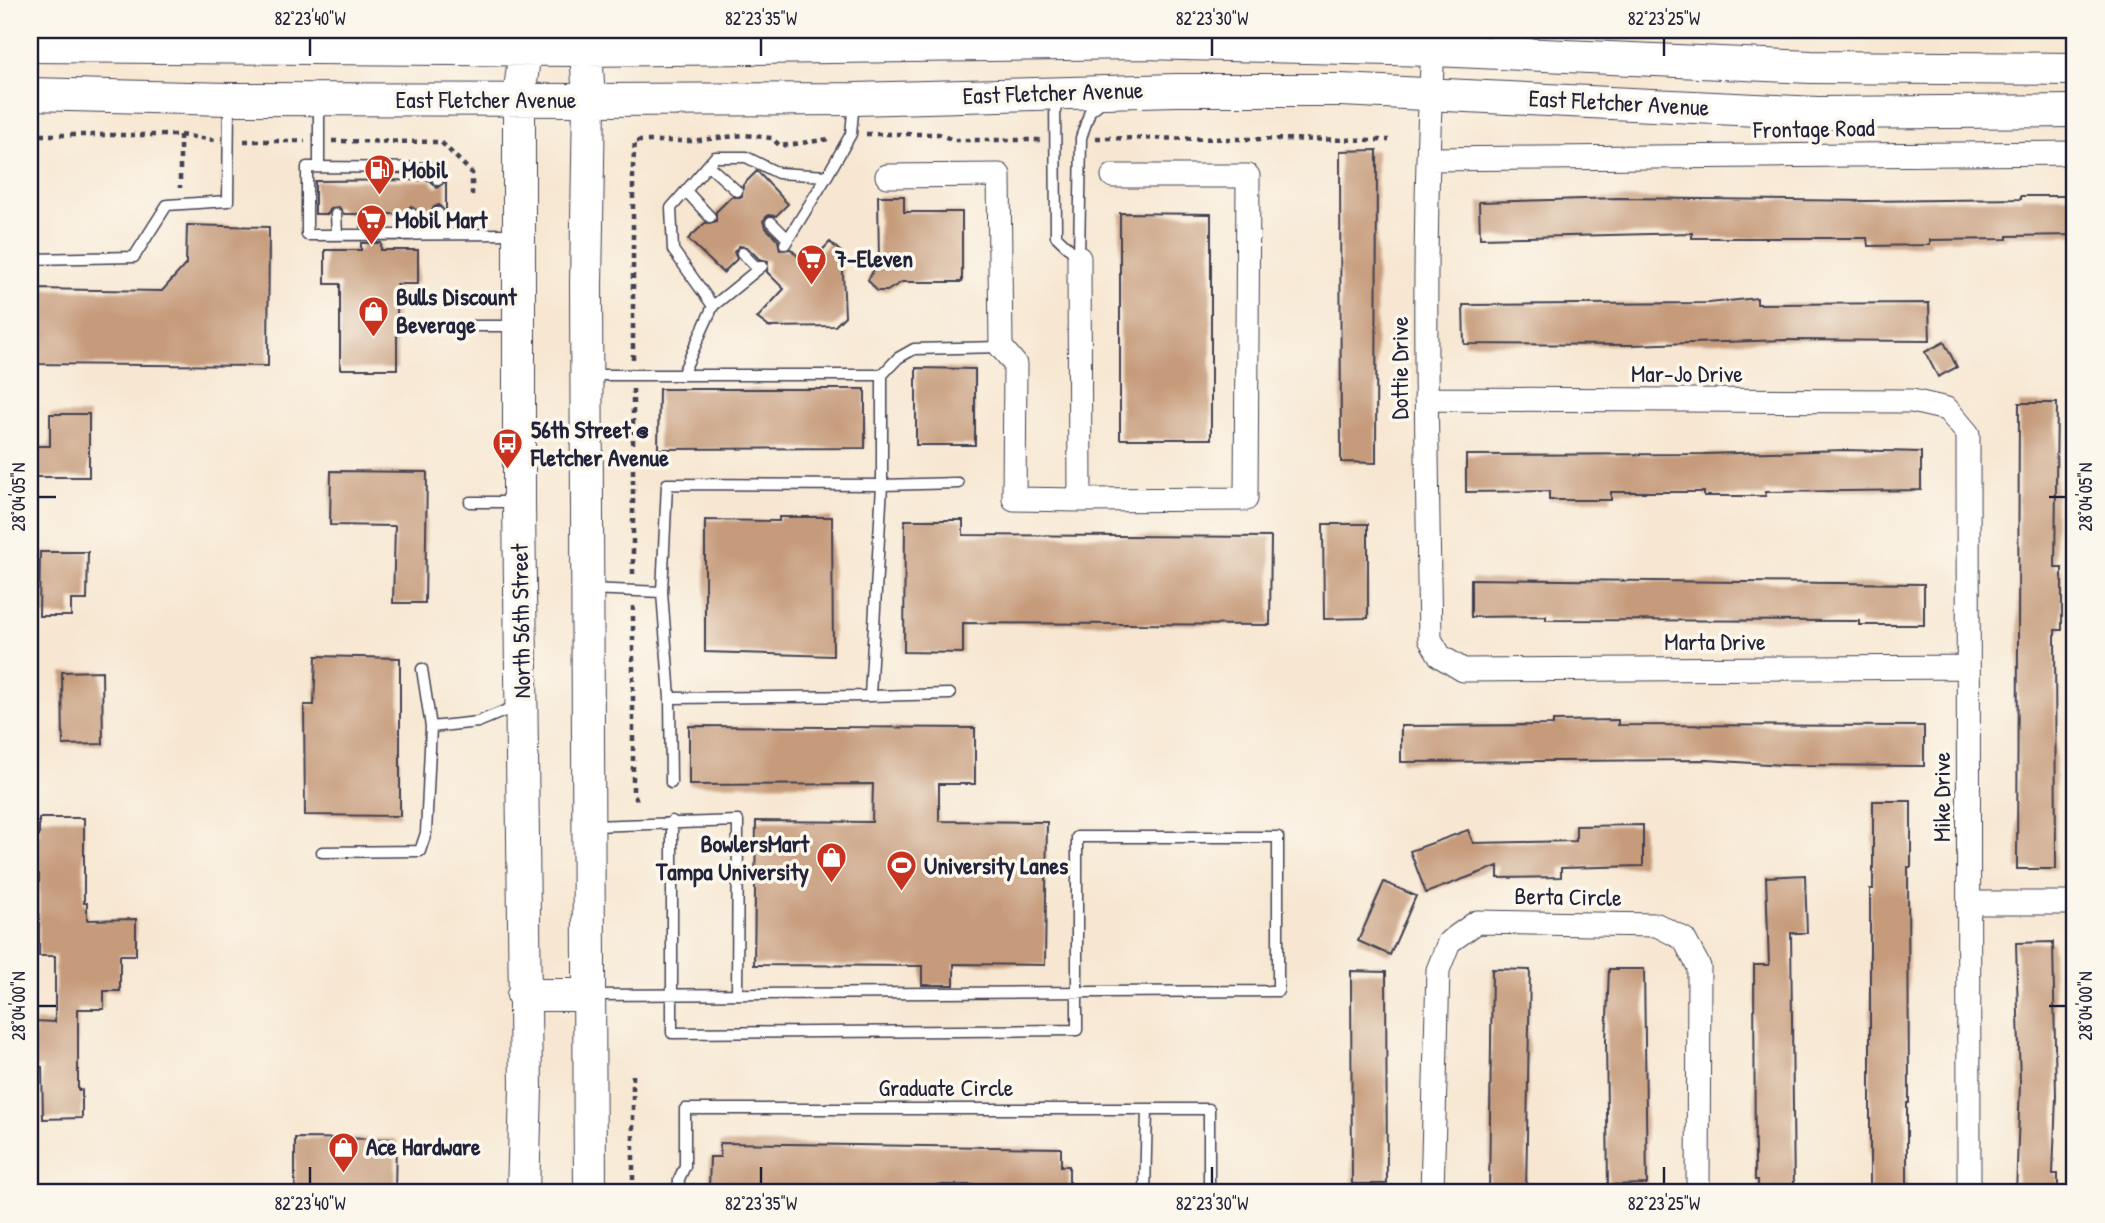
<svg xmlns="http://www.w3.org/2000/svg" width="2105" height="1223" font-family="'Patrick Hand',sans-serif">
	<style>
		.building { fill: #c69b7b }
		.lines { fill: none; stroke-linecap: round; stroke-linejoin: round }
		.service-casing { stroke: #424052; stroke-width: 13 }
		.minor-casing { stroke: #424052; stroke-width: 25 }
		.secondary-casing { stroke: #424052; stroke-width: 34 }
		.path { stroke: #424052; stroke-width: 4.5; stroke-dasharray: 5 5; stroke-linecap: butt }
		.service { stroke: #fff; stroke-width: 10 }
		.minor { stroke: #fff; stroke-width: 23 }
		.secondary { stroke: #fff; stroke-width: 32 }
		.ticks { fill: none; stroke: #22223b; stroke-width: 2.5 }
		.labels { text-anchor: middle; stroke-width: 7; stroke-linejoin: round; paint-order: stroke }
		.street-label { font-size: 24px; fill: #22223b; stroke: #fbf7ec }
		.poi-label { font-size: 24px; font-weight: bold; fill: #22223b; stroke: #fbf7ec; text-anchor: start }
		.neatline { fill: none; stroke: #22223b; stroke-width: 2.5 }
		.ticks-label { font-size: 18px; text-anchor: middle; fill: #22223b }
	</style>
	<rect width="100%" height="100%" fill="#fbf7ec"/>
	<filter id="ink" filterUnits="userSpaceOnUse"><feTurbulence type="fractalNoise" baseFrequency=".0143" numOctaves="2"/><feDisplacementMap in="SourceGraphic" scale="14" xChannelSelector="R" yChannelSelector="G"/><feConvolveMatrix kernelMatrix="1 2 1 2 8 2 1 2 1" color-interpolation-filters="sRGB"/></filter>
	<filter id="wash" filterUnits="userSpaceOnUse"><feTurbulence type="fractalNoise" baseFrequency=".00686" numOctaves="4" result="noise"/><feDisplacementMap in="SourceGraphic" scale="28" xChannelSelector="R" yChannelSelector="G"/><feGaussianBlur stdDeviation="1.57" result="paint"/><feColorMatrix in="noise" values="0 0 0 0 0 0 0 0 0 0 0 0 0 0 0 0 0 1.4 0 .05"/><feComposite in="paint" operator="in"/></filter>
	<g filter="url(#wash)">
		<rect width="100%" height="100%" fill="#f7e7d2"/>
		<g id="blocks">
			<path class="building" d="M 1377,150 L 1376,463 L 1341,462 L 1340,151 Z
				M 757,171 L 788,204 L 776,216 L 768,215 L 763,221 L 765,227 L 778,240 L 780,250 L 791,249 L 807,266 L 830,242 L 842,253 L 845,316 L 835,326 L 769,327 L 757,318 L 784,289 L 767,272 L 768,261 L 759,259 L 747,247 L 739,246 L 734,252 L 737,259 L 723,273 L 688,239 L 705,223 L 716,222 L 716,212 L 731,197 L 742,197 L 743,185 Z
				M 430,180 L 437,188 L 446,181 L 446,213 L 439,205 L 434,207 L 430,214 L 420,214 L 411,206 L 404,214 L 382,214 L 373,206 L 367,211 L 366,227 L 361,227 L 361,214 L 344,214 L 339,207 L 331,208 L 328,214 L 315,214 L 315,181 Z
				M 878,196 L 904,196 L 904,212 L 962,212 L 962,282 L 902,282 L 887,291 L 877,291 L 868,280 L 879,260 Z
				M 2021,196 L 2075,196 L 2075,235 L 2007,236 L 2007,239 L 1930,240 L 1930,245 L 1868,246 L 1867,238 L 1692,238 L 1692,233 L 1480,238 L 1479,202 L 1619,198 L 1866,201 L 2021,199 Z
				M 1120,213 L 1211,214 L 1211,439 L 1120,439 Z
				M 187,225 L 269,227 L 268,366 L 33,364 L 34,289 L 162,291 L 186,264 Z
				M 361,243 L 381,243 L 381,250 L 418,250 L 418,284 L 397,284 L 397,369 L 340,369 L 340,284 L 325,284 L 325,250 L 361,250 Z
				M 1757,298 L 1757,304 L 1929,303 L 1930,341 L 1785,340 L 1630,345 L 1464,344 L 1463,305 L 1709,303 Z
				M 1944,342 L 1957,367 L 1938,377 L 1925,352 Z
				M 916,368 L 975,369 L 975,445 L 916,445 Z
				M 659,389 L 865,389 L 865,448 L 658,449 Z
				M 2019,403 L 2057,403 L 2055,568 L 2062,568 L 2062,630 L 2055,630 L 2056,869 L 2017,869 Z
				M 50,414 L 89,414 L 89,477 L 31,477 L 31,446 L 50,446 Z
				M 1845,450 L 1921,452 L 1921,490 L 1765,492 L 1766,496 L 1704,496 L 1704,492 L 1611,492 L 1611,500 L 1549,500 L 1549,491 L 1466,492 L 1466,455 L 1704,454 Z
				M 331,471 L 427,472 L 425,603 L 393,603 L 395,526 L 330,525 Z
				M 779,517 L 832,517 L 833,656 L 705,652 L 705,520 L 779,521 Z
				M 905,520 L 963,520 L 963,535 L 1271,537 L 1270,625 L 963,623 L 963,653 L 904,652 Z
				M 1323,524 L 1368,524 L 1368,618 L 1324,619 Z
				M 40,552 L 88,552 L 87,600 L 71,600 L 71,616 L 39,616 Z
				M 1471,579 L 1924,584 L 1924,625 L 1859,625 L 1859,621 L 1546,620 L 1546,616 L 1471,617 Z
				M 316,656 L 400,658 L 400,816 L 305,815 L 304,705 L 314,705 Z
				M 102,671 L 103,744 L 63,745 L 62,672 Z
				M 1618,720 L 1618,725 L 1924,726 L 1924,766 L 1783,765 L 1707,760 L 1401,762 L 1401,726 L 1553,725 L 1553,721 Z
				M 689,726 L 975,728 L 975,784 L 939,784 L 939,821 L 1047,822 L 1045,965 L 954,964 L 954,985 L 922,985 L 922,966 L 754,965 L 756,821 L 872,822 L 873,784 L 689,785 Z
				M 1873,801 L 1911,801 L 1911,867 L 1908,867 L 1909,1103 L 1907,1103 L 1907,1193 L 1870,1193 L 1870,889 L 1873,889 Z
				M 39,818 L 84,818 L 84,903 L 87,903 L 87,920 L 136,919 L 136,955 L 120,955 L 120,991 L 104,991 L 104,1009 L 78,1009 L 78,1090 L 82,1090 L 82,1118 L 43,1119 L 42,1067 L 30,1067 L 30,1036 L 35,1036 L 35,1021 L 55,1022 L 55,956 L 39,956 L 39,874 L 30,874 L 30,836 L 39,836 Z
				M 1643,825 L 1643,866 L 1561,868 L 1561,877 L 1498,878 L 1498,866 L 1426,893 L 1410,851 L 1468,830 L 1473,843 L 1576,841 L 1576,826 Z
				M 1805,875 L 1807,933 L 1791,933 L 1794,1193 L 1758,1193 L 1758,1180 L 1755,1180 L 1754,965 L 1769,965 L 1766,877 Z
				M 1384,882 L 1416,896 L 1390,955 L 1358,941 Z
				M 2053,942 L 2056,1096 L 2053,1174 L 2058,1174 L 2058,1193 L 2016,1193 L 2020,1084 L 2016,943 Z
				M 1492,969 L 1530,970 L 1526,1193 L 1489,1193 Z
				M 1609,969 L 1644,969 L 1647,1184 L 1608,1185 L 1606,1040 Z
				M 1351,971 L 1386,972 L 1387,1184 L 1352,1184 Z
				M 295,1138 L 396,1139 L 395,1193 L 295,1193 Z
				M 720,1143 L 1061,1148 L 1061,1166 L 1069,1166 L 1069,1193 L 986,1193 L 986,1185 L 936,1185 L 936,1193 L 719,1193 L 719,1190 L 709,1189 L 710,1157 L 720,1157 Z"/>
		</g>
	</g>
	<g filter="url(#ink)">
		<use href="#blocks" fill-opacity="0" stroke="#424052" stroke-width="2"/>
		<g class="lines">
			<defs>
				<path id="service" d="M 1055,95 L 1056,236 L 1079,258
					M 708,165 L 737,191
					M 319,167 L 319,104
					M 438,180 L 438,168 L 307,167 L 307,235 L 517,234
					M 686,191 L 710,217
					M 336,214 L 337,235
					M 374,214 L 374,235
					M 412,214 L 412,235
					M 771,222 L 788,239
					M 438,234 L 438,213
					M 785,244 L 827,176
					M 742,253 L 758,269
					M 1079,258 L 1081,138 L 1090,111 L 1104,100
					M 30,259 L 134,257 L 167,205 L 228,201 L 229,103
					M 713,306 L 673,250 L 671,208 L 715,157 L 746,157 L 778,173 L 827,176 L 851,134 L 854,101
					M 472,326 L 515,326
					M 590,375 L 882,375 L 882,485 L 958,483
					M 682,375 L 713,306 L 762,266
					M 882,375 L 898,358 L 914,349 L 1001,347
					M 470,502 L 516,502
					M 588,589 L 662,592 L 667,484 L 882,485 L 870,696 L 670,698 L 662,592
					M 422,669 L 431,727 L 478,722 L 517,706
					M 870,696 L 950,694
					M 670,698 L 671,783
					M 592,826 L 738,821 L 737,994
					M 322,852 L 420,851 L 426,833 L 431,727
					M 592,995 C 821,995 1049,991 1278,991 L 1278,837 L 1077,837 L 1077,1030 L 672,1033 L 672,821
					M 678,1193 L 679,1179 L 685,1166 L 685,1109 L 1209,1109 L 1209,1193
					M 1145,1193 L 1147,1109"/>
				<path id="minor" d="M 1433,50 C 1421,246 1427,443 1430,639 L 1440,656 L 1463,670 L 1968,667
					M 1428,159 L 2075,153
					M 887,176 L 999,175 L 1001,347 L 1015,364 L 1014,499 L 1080,500
					M 1079,258 L 1080,500 L 1246,499 L 1248,176 L 1113,176
					M 1426,399 L 1912,401 L 1947,409 L 1968,434 L 1969,1193
					M 1969,903 L 2075,903
					M 1432,1193 L 1438,970 L 1449,942 L 1477,922 L 1657,925 L 1684,939 L 1699,967 L 1698,1193"/>
				<path id="secondary" d="M 30,46 L 586,50 L 1142,43 L 1433,50 L 1811,67 L 2075,69
					M 586,50 L 589,100 L 586,285 L 590,1193
					M 30,94 L 229,99 L 589,100 L 855,99 L 1176,90 L 1341,90 L 1818,113 L 2075,111
					M 523,995 L 589,995
					M 523,1193 L 526,1089 L 519,503 L 519,99 L 525,49"/>
			</defs>
			<use href="#service" class="service-casing"/>
			<use href="#minor" class="minor-casing"/>
			<use href="#secondary" class="secondary-casing"/>
			<path class="path" d="M 866,134 L 939,134 L 953,140 L 1042,140
				M 30,135 L 180,135 L 215,140
				M 180,135 L 180,188
				M 1096,138 L 1389,140
				M 244,141 L 305,141
				M 332,141 L 441,142 L 472,173 L 472,198
				M 633,359 L 633,166 L 635,141 L 691,141 L 744,135 L 772,138 L 780,146 L 830,139
				M 633,389 L 633,576
				M 633,606 L 633,792 L 638,803
				M 633,1075 L 633,1193"/>
			<use href="#service" class="service"/>
			<use href="#minor" class="minor"/>
			<use href="#secondary" class="secondary"/>
		</g>
	</g>
	<path class="ticks" d="M 310,38 L 310,56M 761,38 L 761,56M 1212,38 L 1212,56M 1664,38 L 1664,56M 38,497 L 56,497M 2049,497 L 2066,497M 38,1006 L 56,1006M 2049,1006 L 2066,1006M 310,1167 L 310,1184M 761,1167 L 761,1184M 1212,1167 L 1212,1184M 1664,1167 L 1664,1184"/>
	<defs>
		<symbol id="fuel-pin" viewBox="-11 -11 22 30"><path d="M0 17L-7.5 6A9.5 9.5 0 1 1 7.5 6Z" fill="#c8321e" stroke="#fbf7ec"/><path d="M-5.5-6h7V0h2V4h1.3V-2.5L3-4.5l.8-.8L6-3V5H2.5V1h-1V6h-7ZM-4.2-4.7v3.2H.2V-4.7Z" fill="#fff"/></symbol>
		<symbol id="supermarket-pin" viewBox="-11 -11 22 30"><path d="M0 17L-7.5 6A9.5 9.5 0 1 1 7.5 6Z" fill="#c8321e" stroke="#fbf7ec"/><path d="M-6-5.5h2.5l.6 2H6L4.5 2H-2.5L-4.4-4H-6ZM-1.5 3.2a1.3 1.3 0 1 0 .1 0ZM3 3.2a1.3 1.3 0 1 0 .1 0Z" fill="#fff"/></symbol>
		<symbol id="shop-pin" viewBox="-11 -11 22 30"><path d="M0 17L-7.5 6A9.5 9.5 0 1 1 7.5 6Z" fill="#c8321e" stroke="#fbf7ec"/><path d="M-5-2.5h2.3a2.7 3.5 0 0 1 5.4 0H5L5.5 6h-11ZM-1.5-2.5h3a1.5 2.3 0 0 0-3 0Z" fill="#fff"/></symbol>
		<symbol id="bus-pin" viewBox="-11 -11 22 30"><path d="M0 17L-7.5 6A9.5 9.5 0 1 1 7.5 6Z" fill="#c8321e" stroke="#fbf7ec"/><path d="M-5-6H5V4H4V6H2V4H-2V6H-4V4H-5ZM-3.5-4V0h7V-4ZM-3.5 1.2v1.5H-2V1.2ZM2 1.2v1.5H3.5V1.2Z" fill="#fff"/></symbol>
		<symbol id="stadium-pin" viewBox="-11 -11 22 30"><path d="M0 17L-7.5 6A9.5 9.5 0 1 1 7.5 6Z" fill="#c8321e" stroke="#fbf7ec"/><path d="M0-5a6.5 5 0 1 0 0 10a6.5 5 0 1 0 0-10ZM-3.5-1.8h7v3.6h-7Z" fill="#fff"/></symbol>
	</defs>
	<g fill-rule="evenodd">
		<use href="#fuel-pin" x="362" y="152" width="35" height="47"/>
		<use href="#supermarket-pin" x="354" y="202" width="35" height="47"/>
		<use href="#supermarket-pin" x="794" y="242" width="35" height="47"/>
		<use href="#shop-pin" x="356" y="294" width="35" height="47"/>
		<use href="#bus-pin" x="490" y="426" width="35" height="47"/>
		<use href="#shop-pin" x="814" y="840" width="35" height="47"/>
		<use href="#stadium-pin" x="884" y="848" width="35" height="47"/>
		<use href="#shop-pin" x="326" y="1130" width="35" height="47"/>
	</g>
	<g class="labels">
		<g class="street-label">
			<text transform="translate(1053 93) rotate(-2)" y="8">East Fletcher Avenue</text>
			<text x="486" y="108">East Fletcher Avenue</text>
			<text transform="translate(1619 103) rotate(3)" y="8">East Fletcher Avenue</text>
			<text transform="translate(1814 129) rotate(-1)" y="8">Frontage Road</text>
			<text transform="translate(1400 368) rotate(-90)" y="8">Dottie Drive</text>
			<text x="1687" y="382">Mar-Jo Drive</text>
			<text transform="translate(521 621) rotate(-91)" y="8">North 56th Street</text>
			<text x="1715" y="650">Marta Drive</text>
			<text transform="translate(1942 797) rotate(-90)" y="8">Mike Drive</text>
			<text transform="translate(1568 897) rotate(1)" y="8">Berta Circle</text>
			<text x="946" y="1096">Graduate Circle</text>
		</g>
		<g class="poi-label">
			<text x="402" y="178">Mobil</text>
			<text x="395" y="228">Mobil Mart</text>
			<text x="835" y="267">7-Eleven</text>
			<text x="396" y="305">Bulls Discount<tspan x="396" dy="28">Beverage</tspan></text>
			<text x="531" y="438">56th Street @<tspan x="531" dy="28">Fletcher Avenue</tspan></text>
			<text x="809" y="852" text-anchor="end">BowlersMart<tspan x="809" dy="28">Tampa University</tspan></text>
			<text x="924" y="874">University Lanes</text>
			<text x="366" y="1155">Ace Hardware</text>
		</g>
	</g>
	<rect width="2105" height="1223" fill="none" stroke="#fbf7ec" stroke-width="77"/>
	<rect x="38" y="38" width="2028" height="1146" class="neatline"/>
	<g class="ticks-label">
		<text x="310" y="25">82°23'40"W</text>
		<text x="761" y="25">82°23'35"W</text>
		<text x="1212" y="25">82°23'30"W</text>
		<text x="1664" y="25">82°23'25"W</text>
		<text transform="translate(19 497) rotate(-90)" y="6">28°04'05"N</text>
		<text transform="translate(2086 497) rotate(-90)" y="6">28°04'05"N</text>
		<text transform="translate(19 1006) rotate(-90)" y="6">28°04'00"N</text>
		<text transform="translate(2086 1006) rotate(-90)" y="6">28°04'00"N</text>
		<text x="310" y="1210">82°23'40"W</text>
		<text x="761" y="1210">82°23'35"W</text>
		<text x="1212" y="1210">82°23'30"W</text>
		<text x="1664" y="1210">82°23'25"W</text>
	</g>
</svg>
